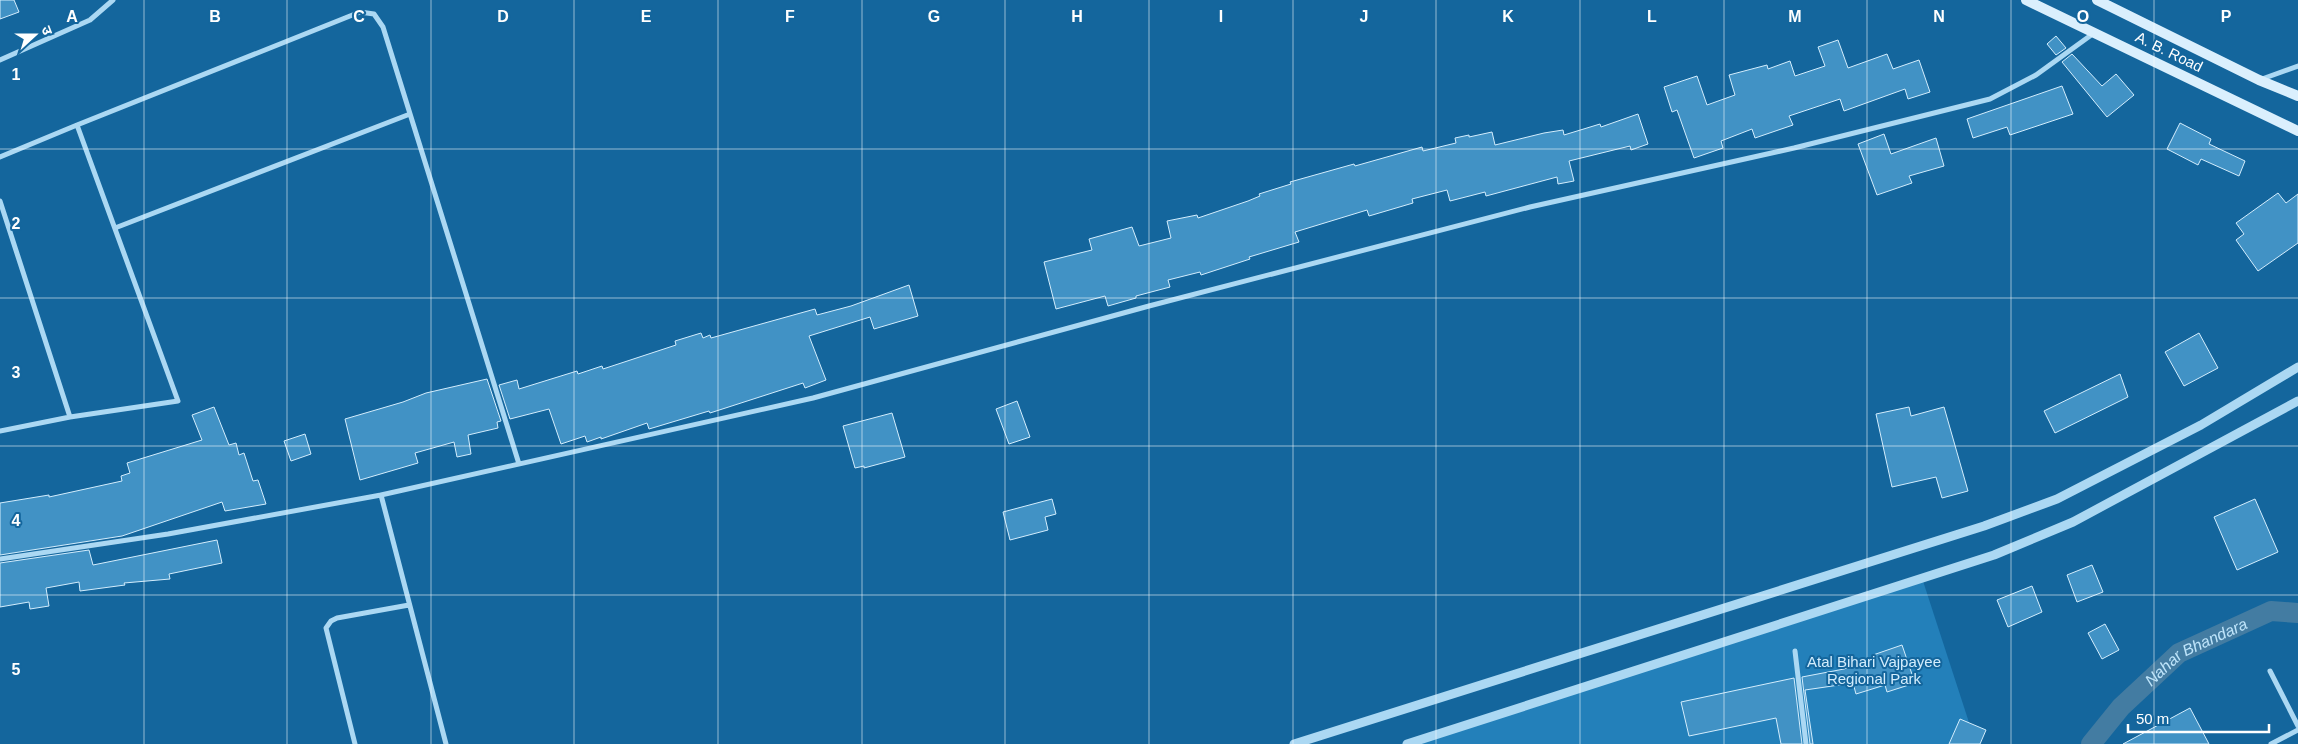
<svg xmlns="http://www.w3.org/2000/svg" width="2298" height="744" font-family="Helvetica,'Noto Sans Devanagari',sans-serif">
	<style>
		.green { fill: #2380ba }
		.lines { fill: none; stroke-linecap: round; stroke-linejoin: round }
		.canal { stroke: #437ca2; stroke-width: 20 }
		.building { fill: #4192c5; stroke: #d3edfd }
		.minor { stroke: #abd8f3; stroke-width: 5 }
		.tertiary { stroke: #abd8f3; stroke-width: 9 }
		.secondary { stroke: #daeffd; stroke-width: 10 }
		.grid { fill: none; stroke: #fff; stroke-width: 1; stroke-opacity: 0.55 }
		.labels { text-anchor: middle; stroke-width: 4; stroke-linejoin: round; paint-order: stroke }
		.street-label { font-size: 15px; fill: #fff; stroke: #14669d }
		.park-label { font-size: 15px; fill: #d3edfd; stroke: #14669d }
		.water-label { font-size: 16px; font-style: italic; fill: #bee4fa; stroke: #14669d }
		.grid-label { font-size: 16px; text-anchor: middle; font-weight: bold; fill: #fff; stroke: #14669d; stroke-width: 4; stroke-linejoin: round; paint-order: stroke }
	</style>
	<rect width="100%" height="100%" fill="#14669d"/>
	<path class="green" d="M 1922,578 L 1976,744 L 1401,744 Z"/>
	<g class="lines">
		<path class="canal" id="s1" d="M 2091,744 L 2121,707 L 2179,653 L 2271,611 L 2298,613"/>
	</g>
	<path class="building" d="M 0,0 L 14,0 L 19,12 L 0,19 Z
		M 2056,36 L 2066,48 L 2056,55 L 2047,44 Z
		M 1838,40 L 1848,68 L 1887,54 L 1893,69 L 1919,60 L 1930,92 L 1908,99 L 1905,89 L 1844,111 L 1840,99 L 1789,116 L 1793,125 L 1755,138 L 1752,129 L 1721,141 L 1723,148 L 1694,158 L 1677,110 L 1672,112 L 1664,87 L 1697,76 L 1707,105 L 1735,95 L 1729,75 L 1767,65 L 1768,69 L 1790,61 L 1795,76 L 1825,66 L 1818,47 Z
		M 2072,54 L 2102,86 L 2116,74 L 2134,95 L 2107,117 L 2062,62 Z
		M 2062,86 L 2073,114 L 2010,135 L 2007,127 L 1973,138 L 1967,119 Z
		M 1638,114 L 1648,144 L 1631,150 L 1630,146 L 1569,161 L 1574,181 L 1558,184 L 1557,177 L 1486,196 L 1485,192 L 1450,201 L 1447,190 L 1412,199 L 1413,203 L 1369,216 L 1367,210 L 1295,232 L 1299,242 L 1249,257 L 1250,259 L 1201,275 L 1200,272 L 1168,280 L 1170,287 L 1136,296 L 1136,298 L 1108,306 L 1105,296 L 1056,309 L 1044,262 L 1092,250 L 1089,239 L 1132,227 L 1139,246 L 1171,238 L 1167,221 L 1197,215 L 1198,218 L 1248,201 L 1260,196 L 1259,194 L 1291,184 L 1290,182 L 1354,164 L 1355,166 L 1422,147 L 1423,151 L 1456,143 L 1455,138 L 1469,135 L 1469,137 L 1492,132 L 1495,145 L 1544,133 L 1563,130 L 1564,135 L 1600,124 L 1601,127 Z
		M 2180,123 L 2211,139 L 2209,144 L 2245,161 L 2239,176 L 2201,159 L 2198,165 L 2167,149 Z
		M 1884,134 L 1891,154 L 1936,138 L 1944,166 L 1909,176 L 1912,183 L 1877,195 L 1858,144 Z
		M 2278,193 L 2286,203 L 2298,194 L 2298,243 L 2258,271 L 2236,240 L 2244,234 L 2236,223 Z
		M 909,285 L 918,316 L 874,329 L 870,317 L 809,336 L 826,380 L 805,388 L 803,383 L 710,413 L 709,411 L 649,429 L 647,423 L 601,439 L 601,437 L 587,442 L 585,436 L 561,444 L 549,409 L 510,419 L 499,385 L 517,380 L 519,389 L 577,371 L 578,374 L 602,366 L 603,369 L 676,345 L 675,341 L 701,333 L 703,338 L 710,335 L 711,338 L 815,309 L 817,315 L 851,306 Z
		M 2199,333 L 2218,368 L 2184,386 L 2165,352 Z
		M 2120,374 L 2128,397 L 2055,433 L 2044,411 Z
		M 487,379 L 501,421 L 497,422 L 498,428 L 468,435 L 471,454 L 457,457 L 454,442 L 415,453 L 418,463 L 360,480 L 345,419 L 403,402 L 426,393 Z
		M 1017,401 L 1030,437 L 1009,444 L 996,409 Z
		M 214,407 L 229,445 L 236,443 L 239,455 L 244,453 L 253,481 L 258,480 L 266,504 L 225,511 L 222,502 L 122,536 L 0,555 L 0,503 L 49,495 L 49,497 L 122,481 L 121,476 L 130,473 L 127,463 L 202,440 L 192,415 Z
		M 1909,407 L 1911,416 L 1944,407 L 1968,491 L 1942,498 L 1936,477 L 1892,487 L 1876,414 Z
		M 892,413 L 905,457 L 864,468 L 864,466 L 855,468 L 843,426 Z
		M 305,434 L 311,454 L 291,461 L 284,441 Z
		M 1052,499 L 1056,514 L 1045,517 L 1048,530 L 1010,540 L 1003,512 Z
		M 2255,499 L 2278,552 L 2237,570 L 2214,517 Z
		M 217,540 L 222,563 L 169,574 L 170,579 L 124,583 L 125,585 L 80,591 L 79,582 L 46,588 L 49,606 L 30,609 L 29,602 L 0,607 L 0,563 L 89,550 L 93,565 Z
		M 2092,565 L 2103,592 L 2077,602 L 2067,575 Z
		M 2032,586 L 2042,612 L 2008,627 L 1997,600 Z
		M 2105,624 L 2119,650 L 2102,659 L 2088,633 Z
		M 1902,645 L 1915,683 L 1887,692 L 1885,685 L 1856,694 L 1853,683 L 1805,690 L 1813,744 L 1810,744 L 1802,677 L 1844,669 L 1874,659 L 1873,655 Z
		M 1794,678 L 1802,744 L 1781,744 L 1776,718 L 1689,736 L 1681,702 Z
		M 2190,708 L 2209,744 L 2123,744 Z
		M 1960,719 L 1986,730 L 1980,744 L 1949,744 Z"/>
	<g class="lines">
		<path class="minor" d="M 0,60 L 90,20 L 113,0
			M 2262,79 L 2298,66
			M 77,125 L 360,12 L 374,14 L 383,27 L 519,464
			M 0,157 L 77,125 L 178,401 L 70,417 L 0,431
			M 0,201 L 70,417
			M 115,228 L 410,114
			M 0,559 L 168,534 L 381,495
			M 1795,651 L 1806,744
			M 2270,671 L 2298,726
			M 355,744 L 326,628 L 331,621 L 337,618 L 409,605
			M 446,744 L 381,495 L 813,398 L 1149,306 L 1530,207 L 1794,148 L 1990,99 L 2036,75 L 2094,33
			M 2271,744 L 2298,730"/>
		<path class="tertiary" d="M 1294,744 L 1984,526 L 2057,499 L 2201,425 L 2298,367
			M 1407,744 L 1994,555 L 2073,522 L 2298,401"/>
		<path class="secondary" d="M 2026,0 L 2298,131
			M 2097,0 L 2259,80 L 2298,96"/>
	</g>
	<path class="grid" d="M 144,0 L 144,744M 287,0 L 287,744M 431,0 L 431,744M 574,0 L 574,744M 718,0 L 718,744M 862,0 L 862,744M 1005,0 L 1005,744M 1149,0 L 1149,744M 1293,0 L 1293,744M 1436,0 L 1436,744M 1580,0 L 1580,744M 1724,0 L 1724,744M 1867,0 L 1867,744M 2011,0 L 2011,744M 2154,0 L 2154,744M 0,149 L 2298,149M 0,298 L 2298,298M 0,446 L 2298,446M 0,595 L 2298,595"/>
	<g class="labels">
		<g class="street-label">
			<text transform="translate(2169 52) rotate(26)" y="5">A. B. Road</text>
		</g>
		<g class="park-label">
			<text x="1874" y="667">Atal Bihari Vajpayee<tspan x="1874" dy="17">Regional Park</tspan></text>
		</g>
		<g class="water-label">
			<text dy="6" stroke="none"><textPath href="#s1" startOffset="142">Nahar Bhandara</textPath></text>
		</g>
	</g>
	<g class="grid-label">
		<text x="72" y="22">A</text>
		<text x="215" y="22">B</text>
		<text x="359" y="22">C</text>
		<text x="503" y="22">D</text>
		<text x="646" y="22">E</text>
		<text x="790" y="22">F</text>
		<text x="934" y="22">G</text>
		<text x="1077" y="22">H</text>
		<text x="1221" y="22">I</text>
		<text x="1364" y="22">J</text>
		<text x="1508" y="22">K</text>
		<text x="1652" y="22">L</text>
		<text x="1795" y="22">M</text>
		<text x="1939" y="22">N</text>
		<text x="2083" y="22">O</text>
		<text x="2226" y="22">P</text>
		<text x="16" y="80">1</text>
		<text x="16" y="229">2</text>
		<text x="16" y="378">3</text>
		<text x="16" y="526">4</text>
		<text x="16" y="675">5</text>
	</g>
	<g transform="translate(35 35) rotate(69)" stroke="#14669d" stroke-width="4" paint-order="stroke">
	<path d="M0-4L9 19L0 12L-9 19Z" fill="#ffffff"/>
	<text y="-8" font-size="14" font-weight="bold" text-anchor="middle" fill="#ffffff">उ</text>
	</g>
	<path d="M2128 724v8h141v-8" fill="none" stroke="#ffffff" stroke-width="2.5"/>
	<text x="2136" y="724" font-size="15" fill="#ffffff" stroke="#14669d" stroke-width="4" paint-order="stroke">50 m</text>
</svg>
